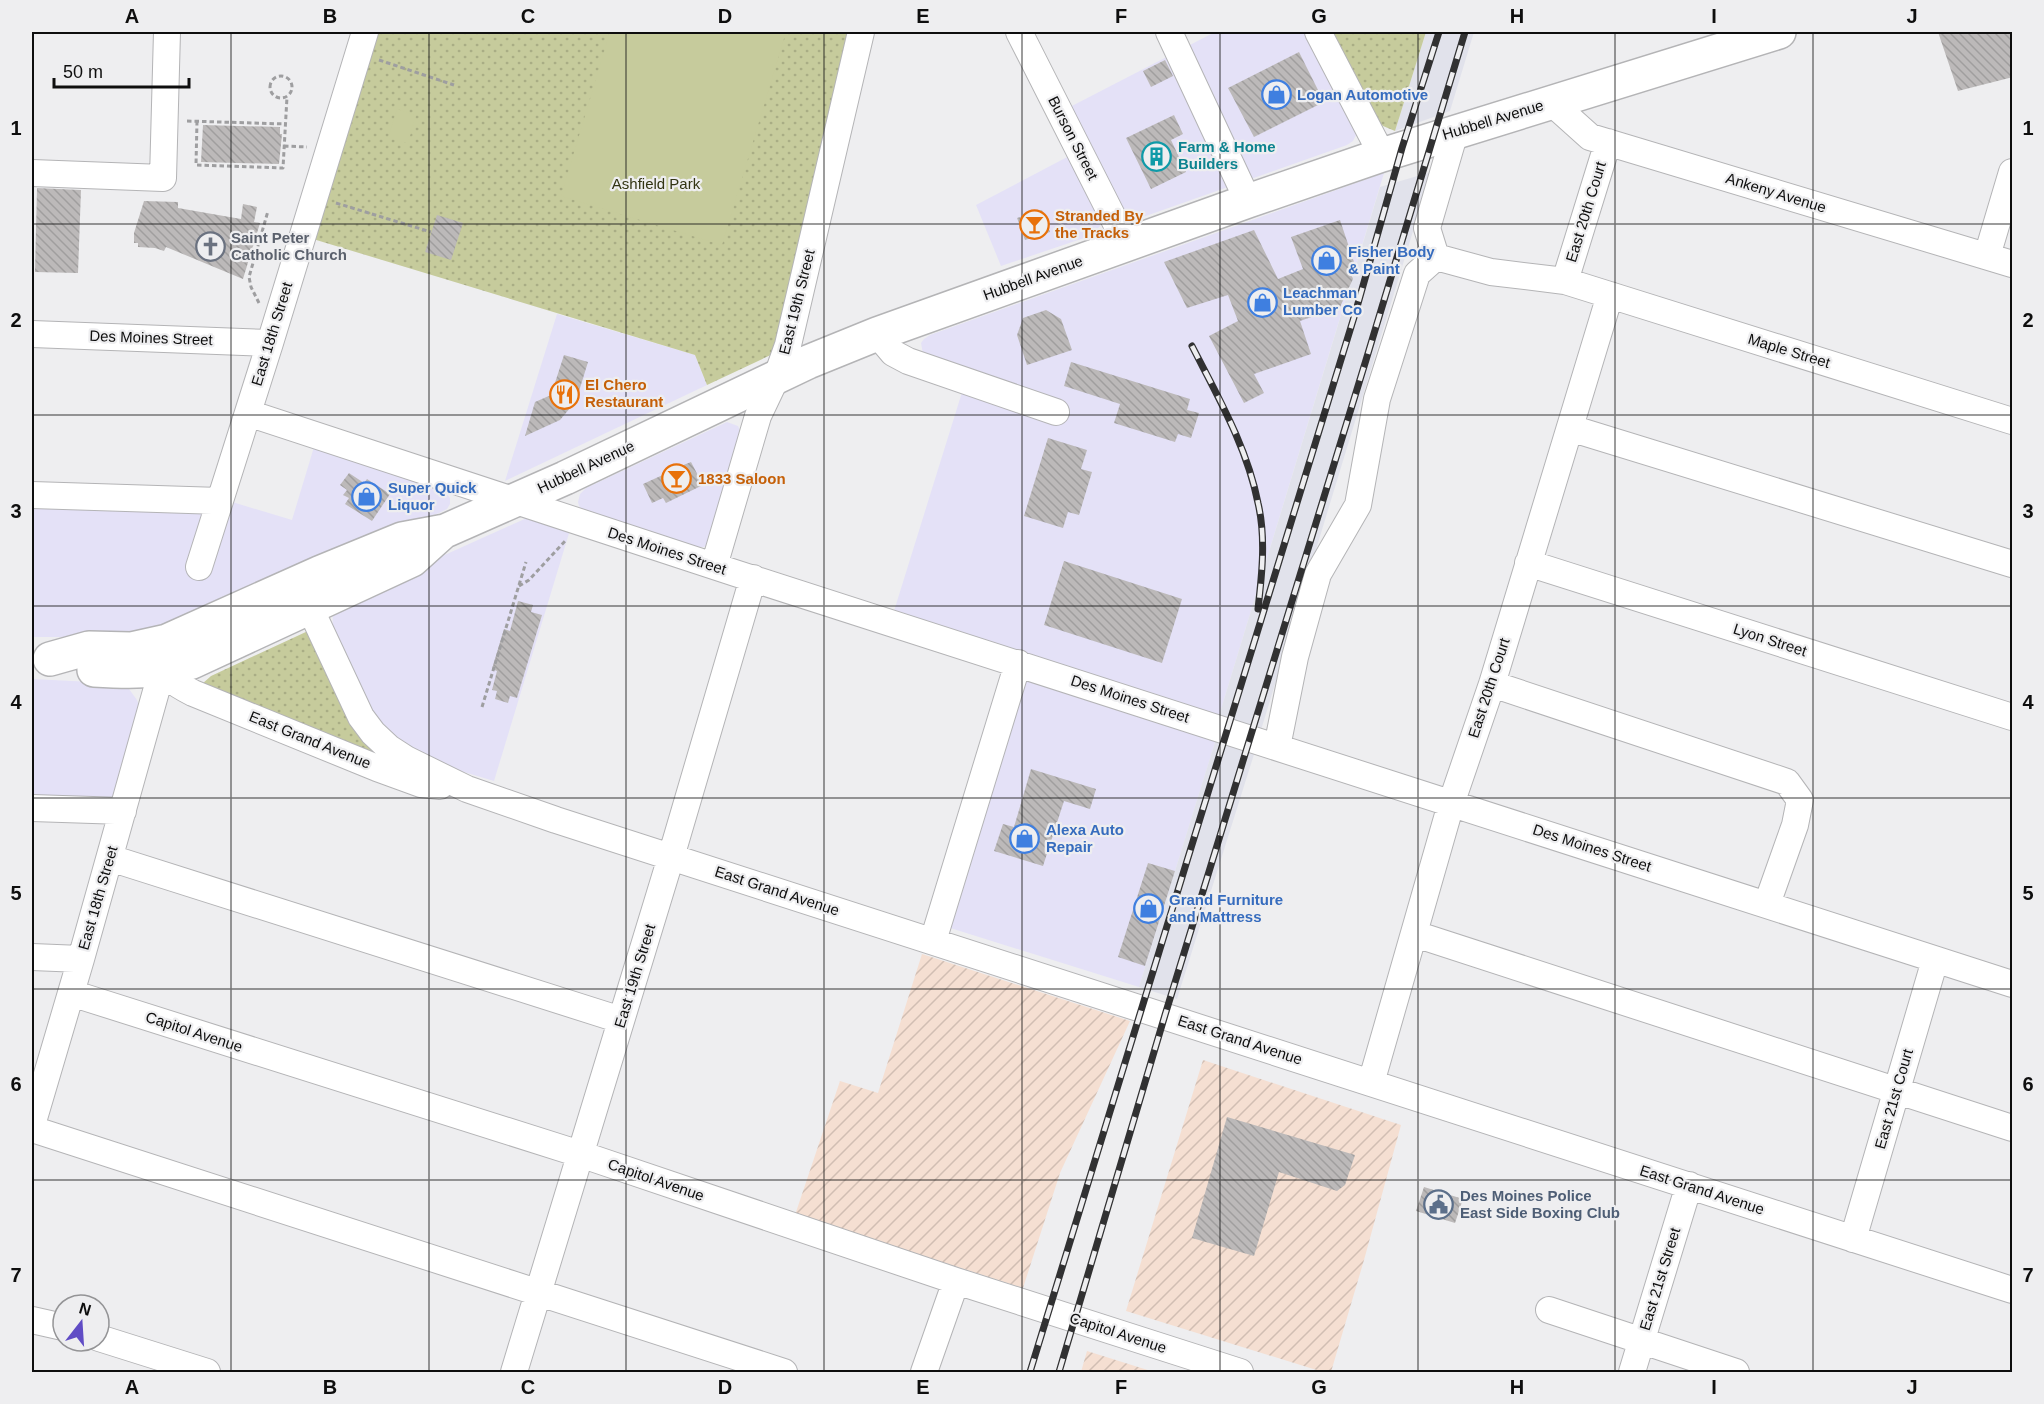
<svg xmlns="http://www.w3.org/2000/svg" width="2044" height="1404" font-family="Helvetica,sans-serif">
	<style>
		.commercial { fill: #e4e1f7 }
		.industrial { fill: url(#industrial-furrows) }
		.built { fill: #e1e2eb }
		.grass { fill: url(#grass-dots) }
		.pitch { fill: #c6cb9c }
		.building { fill: url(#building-back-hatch) }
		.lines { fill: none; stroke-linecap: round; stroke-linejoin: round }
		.minor-casing { stroke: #b4b4b6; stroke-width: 28 }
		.major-casing { stroke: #b4b4b6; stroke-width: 36 }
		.path { stroke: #9e9ea0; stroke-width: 3; stroke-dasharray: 4.5 3; stroke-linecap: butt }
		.minor { stroke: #fff; stroke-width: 26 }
		.major { stroke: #fff; stroke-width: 33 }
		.rail-casing { stroke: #313132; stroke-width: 7 }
		.rail { stroke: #eeeef0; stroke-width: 4.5; stroke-dasharray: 14; stroke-linecap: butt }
		.grid { fill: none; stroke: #0e0e0e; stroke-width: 1.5; stroke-opacity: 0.55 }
		.labels { text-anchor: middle; stroke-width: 4.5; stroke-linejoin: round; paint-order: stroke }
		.shop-label { font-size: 15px; font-weight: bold; fill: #366cbe; stroke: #eeeef0; text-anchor: start }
		.street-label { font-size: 15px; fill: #0e0e0e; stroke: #eeeef0 }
		.culture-label { font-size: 15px; font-weight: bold; fill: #0d838f; stroke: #eeeef0; text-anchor: start }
		.park-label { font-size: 15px; fill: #323413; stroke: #eeeef0 }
		.food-label { font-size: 15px; font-weight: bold; fill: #c56008; stroke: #eeeef0; text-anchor: start }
		.worship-label { font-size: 15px; font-weight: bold; fill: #5b616d; stroke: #eeeef0; text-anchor: start }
		.service-label { font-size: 15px; font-weight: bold; fill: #4e5e75; stroke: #eeeef0; text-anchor: start }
		.neatline { fill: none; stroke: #0e0e0e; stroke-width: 2 }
		.grid-label { font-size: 20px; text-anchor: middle; font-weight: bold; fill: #0e0e0e }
	</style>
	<defs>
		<pattern id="industrial-furrows" width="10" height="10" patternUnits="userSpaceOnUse" patternTransform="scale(1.5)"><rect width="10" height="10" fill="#f5dfd2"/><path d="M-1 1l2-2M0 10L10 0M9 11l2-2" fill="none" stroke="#d1beb3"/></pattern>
		<pattern id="grass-dots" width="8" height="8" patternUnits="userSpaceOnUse" patternTransform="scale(1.5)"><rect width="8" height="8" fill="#c6cb9c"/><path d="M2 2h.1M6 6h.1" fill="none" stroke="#a9ad85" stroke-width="1.8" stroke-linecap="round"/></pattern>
		<pattern id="building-back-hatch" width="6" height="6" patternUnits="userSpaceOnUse" patternTransform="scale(1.5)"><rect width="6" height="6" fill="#bcb9b9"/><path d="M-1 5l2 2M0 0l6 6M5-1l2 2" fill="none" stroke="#a09e9e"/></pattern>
	</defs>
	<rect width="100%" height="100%" fill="#eeeef0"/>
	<path class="commercial" d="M 1215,32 L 1308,32 L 1356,127 L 1356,135 L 1353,141 L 1347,145 L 1140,218 L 1128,216 L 1124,213 L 1068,108 Z
		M 1071,155 L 1102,221 L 1100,226 L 1093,235 L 1001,266 L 976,205 Z
		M 1384,173 L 1219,716 L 894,611 L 968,373 L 923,354 L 921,343 L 924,339 L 930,335 Z
		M 557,314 L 695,355 L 707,385 L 505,481 Z
		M 727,422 L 738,426 L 741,433 L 708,544 L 704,547 L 693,547 L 582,509 L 579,506 L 578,502 L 580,494 L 586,488 Z
		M 314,447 L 442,488 L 450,498 L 450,504 L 447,509 L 439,513 L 308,565 L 161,630 L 95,637 L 32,637 L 32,488 L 229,501 L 292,520 Z
		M 529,517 L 570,530 L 494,781 L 437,764 L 405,747 L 376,720 L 332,631 L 333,615 L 336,611 L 429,562 Z
		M 1008,671 L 1217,736 L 1139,987 L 928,921 Z
		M 32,679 L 92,682 L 122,686 L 129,689 L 137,700 L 139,706 L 114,815 L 32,813 Z"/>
	<path class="industrial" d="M 922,954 L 1130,1021 L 1060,1173 L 1023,1288 L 795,1215 L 840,1081 L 878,1093 Z
		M 1203,1060 L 1401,1125 L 1364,1260 L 1331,1372 L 1323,1372 L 1126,1311 Z
		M 1087,1351 L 1154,1372 L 1081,1372 Z"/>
	<path class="built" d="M 1426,32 L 1474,32 L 1450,111 L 1395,131 Z
		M 1431,172 L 1261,730 L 1219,716 L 1380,187 Z
		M 1217,736 L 1256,748 L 1177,999 L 1139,987 Z"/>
	<path class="grass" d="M 375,32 L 851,32 L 775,353 L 707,385 L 695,355 L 313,239 Z
		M 1330,32 L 1426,32 L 1395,131 L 1383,126 L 1379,122 Z
		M 308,631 L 391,761 L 202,684 L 211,676 Z"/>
	<path class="pitch" d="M 610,32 L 786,32 L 722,245 L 561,196 Z
		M 397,109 L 416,115 L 408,143 L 388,138 Z"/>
	<path class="building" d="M 1938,32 L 2013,32 L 2013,77 L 1958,91 Z
		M 1299,52 L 1324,102 L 1254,137 L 1228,88 Z
		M 1165,60 L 1173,76 L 1151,87 L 1143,71 Z
		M 1174,115 L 1183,134 L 1171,140 L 1186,172 L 1151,189 L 1126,138 Z
		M 203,125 L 280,127 L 280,134 L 282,134 L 279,164 L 201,162 Z
		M 37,188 L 81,190 L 78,273 L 35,272 Z
		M 144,201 L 178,202 L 178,208 L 241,219 L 243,204 L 257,207 L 254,222 L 260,223 L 243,279 L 166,247 L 164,251 L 155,248 L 138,247 L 138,243 L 134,243 L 134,233 Z
		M 1042,210 L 1050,232 L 1025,240 L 1017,218 Z
		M 437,215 L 463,223 L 451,260 L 425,252 Z
		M 1340,220 L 1356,268 L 1350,270 L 1353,279 L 1340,307 L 1300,321 L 1311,354 L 1254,374 L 1264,393 L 1244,403 L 1209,336 L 1238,321 L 1228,295 L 1187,308 L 1164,262 L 1254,230 L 1278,279 L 1303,269 L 1291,237 Z
		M 1046,310 L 1061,319 L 1072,350 L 1027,365 L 1017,335 L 1023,318 Z
		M 564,355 L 588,362 L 576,401 L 560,420 L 525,436 L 535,402 L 551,395 Z
		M 1071,362 L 1190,399 L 1187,410 L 1199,413 L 1191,438 L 1178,434 L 1175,442 L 1114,423 L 1120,404 L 1064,386 Z
		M 1048,438 L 1087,450 L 1081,469 L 1092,472 L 1079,515 L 1068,512 L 1063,528 L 1024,516 Z
		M 691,462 L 703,485 L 666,503 L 663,498 L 652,503 L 643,484 L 667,473 L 665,470 L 679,464 L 681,466 Z
		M 349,473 L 364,483 L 367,479 L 390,494 L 372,521 L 345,504 L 349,498 L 343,495 L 347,490 L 340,485 Z
		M 1064,561 L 1182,599 L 1162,663 L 1044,625 Z
		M 518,601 L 533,605 L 531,612 L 542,615 L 517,698 L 510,696 L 508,703 L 495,699 L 497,691 L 492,690 L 497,671 L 492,669 L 504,629 L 510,631 Z
		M 1031,769 L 1096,789 L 1090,809 L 1064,801 L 1043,866 L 994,851 L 1003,824 L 1014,827 Z
		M 1148,863 L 1175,871 L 1145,966 L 1118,957 Z
		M 1227,1117 L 1355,1155 L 1345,1185 L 1337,1191 L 1279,1172 L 1254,1256 L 1192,1238 Z
		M 1424,1187 L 1463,1199 L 1455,1223 L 1416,1211 Z"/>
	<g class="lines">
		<defs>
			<path id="minor" d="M 1019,32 L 1127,245
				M 1169,32 L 1248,201
				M 1318,32 L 1382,155
				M 1551,102 L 1590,137 L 2012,264
				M 1455,132 L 1427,228 L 1436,257 L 1491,272 L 1565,281 L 2012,421
				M 32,173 L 163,178 L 167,32
				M 1987,256 L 2012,172
				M 1565,281 L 1608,142
				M 32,334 L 270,343
				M 877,334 L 893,353 L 908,361 L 1056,412
				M 248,413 L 735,573 L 2012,984
				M 1570,428 L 2012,564
				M 32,495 L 220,501
				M 1528,563 L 2012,717
				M 714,566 L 758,416 L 777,376 L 788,345 L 861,32
				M 199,567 L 270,343 L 365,32
				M 298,596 L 310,608 L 361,717 L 373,733 L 389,748 L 406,759 L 467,789 L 556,820 L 2012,1290
				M 159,656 C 163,677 175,684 193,693 L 377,768 L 421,784 L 440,786
				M 1492,684 L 1787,782 L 1800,800 L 1795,825 L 1767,904
				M 1277,747 L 1295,657 L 1318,574 L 1358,505 L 1377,399 L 1417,274 L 1436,257
				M 32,808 L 123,811
				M 110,858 L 621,1020
				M 1415,934 L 2012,1128
				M 933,941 L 1018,663
				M 32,957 L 81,959
				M 71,993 L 580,1154 L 956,1281 L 1240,1372
				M 1371,1083 L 1451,804 L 1492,684 L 1610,295
				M 32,1125 L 81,959 L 162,670
				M 32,1129 L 784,1372
				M 1853,1239 L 1935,960
				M 1549,1310 L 1736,1372
				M 32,1320 L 63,1327
				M 99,1338 L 207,1372
				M 514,1372 L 671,857 L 753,578
				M 924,1372 L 956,1281
				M 1632,1372 L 1689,1185"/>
			<path id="major" d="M 50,659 L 89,648 L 131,649 L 167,641 L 319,573 L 402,539 L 445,531 L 565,478 L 808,362 L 877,334 L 1248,201 L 1382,155 L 1779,32
				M 94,670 C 128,672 159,673 192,662 L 412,560 L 443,532"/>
		</defs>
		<use href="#minor" class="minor-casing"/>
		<use href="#major" class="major-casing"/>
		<path class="path" d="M 379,60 L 454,85
			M270 87a11 11 0 1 1 22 0a11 11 0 1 1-22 0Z
			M 187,121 L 286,124
			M 197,121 L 196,165 L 283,168 L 287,97
			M 284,146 L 307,147
			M 336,203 L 431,232
			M 259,303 L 251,287 L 249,277 L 268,211
			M 519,586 L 529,580 L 566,540
			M 482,707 L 526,562"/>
		<use href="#minor" class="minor"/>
		<use href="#major" class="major"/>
		<defs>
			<path id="rail" d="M 1192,346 C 1218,397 1247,447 1258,503 C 1266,537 1262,574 1258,609
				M 1030,1372 L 1355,314 L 1402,148 L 1439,32
				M 1059,1372 L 1165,1015 L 1366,360 L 1465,32"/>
		</defs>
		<use href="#rail" class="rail-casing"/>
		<use href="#rail" class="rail"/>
	</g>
	<path class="grid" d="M 231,32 L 231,1372M 429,32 L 429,1372M 626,32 L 626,1372M 824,32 L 824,1372M 1022,32 L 1022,1372M 1220,32 L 1220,1372M 1418,32 L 1418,1372M 1615,32 L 1615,1372M 1813,32 L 1813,1372M 32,224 L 2012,224M 32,415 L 2012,415M 32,606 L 2012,606M 32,798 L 2012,798M 32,989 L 2012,989M 32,1180 L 2012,1180"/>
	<defs>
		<symbol id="shop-ring" viewBox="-11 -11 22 22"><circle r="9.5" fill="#eeeef0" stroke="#3f7fe0" stroke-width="1.5"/><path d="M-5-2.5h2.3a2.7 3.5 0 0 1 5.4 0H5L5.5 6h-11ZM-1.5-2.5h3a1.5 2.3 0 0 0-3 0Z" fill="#3f7fe0"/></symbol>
		<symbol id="building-ring" viewBox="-11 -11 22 22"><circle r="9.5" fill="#eeeef0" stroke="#0f9aa8" stroke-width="1.5"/><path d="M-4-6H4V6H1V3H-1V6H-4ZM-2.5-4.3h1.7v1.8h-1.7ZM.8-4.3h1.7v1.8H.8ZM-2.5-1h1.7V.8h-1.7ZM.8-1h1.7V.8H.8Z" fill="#0f9aa8"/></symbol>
		<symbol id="bar-ring" viewBox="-11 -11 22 22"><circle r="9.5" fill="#eeeef0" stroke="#e8710a" stroke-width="1.5"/><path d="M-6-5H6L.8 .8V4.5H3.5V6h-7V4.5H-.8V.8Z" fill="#e8710a"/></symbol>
		<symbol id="church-ring" viewBox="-11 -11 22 22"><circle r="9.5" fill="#eeeef0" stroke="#6b7280" stroke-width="1.5"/><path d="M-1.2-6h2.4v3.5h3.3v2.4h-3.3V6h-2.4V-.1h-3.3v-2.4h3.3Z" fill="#6b7280"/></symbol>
		<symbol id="restaurant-ring" viewBox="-11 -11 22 22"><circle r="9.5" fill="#eeeef0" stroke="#e8710a" stroke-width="1.5"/><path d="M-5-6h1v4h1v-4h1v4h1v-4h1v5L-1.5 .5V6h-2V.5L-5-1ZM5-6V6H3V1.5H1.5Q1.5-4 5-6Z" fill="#e8710a"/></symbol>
		<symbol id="civic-ring" viewBox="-11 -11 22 22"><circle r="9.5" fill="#eeeef0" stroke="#5c6f8a" stroke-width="1.5"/><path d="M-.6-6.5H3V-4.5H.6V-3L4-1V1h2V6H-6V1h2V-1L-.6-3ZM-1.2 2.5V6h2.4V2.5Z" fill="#5c6f8a"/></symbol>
	</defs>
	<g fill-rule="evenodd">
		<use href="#shop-ring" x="1260" y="78" width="33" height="33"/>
		<use href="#building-ring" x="1140" y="140" width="33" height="33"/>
		<use href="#bar-ring" x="1018" y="208" width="33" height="33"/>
		<use href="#church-ring" x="194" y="230" width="33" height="33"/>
		<use href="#shop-ring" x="1310" y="244" width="33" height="33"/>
		<use href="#shop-ring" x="1246" y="286" width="33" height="33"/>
		<use href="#restaurant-ring" x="548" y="378" width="33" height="33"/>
		<use href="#bar-ring" x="660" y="462" width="33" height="33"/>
		<use href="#shop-ring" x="350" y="480" width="33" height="33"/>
		<use href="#shop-ring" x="1008" y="822" width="33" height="33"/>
		<use href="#shop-ring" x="1132" y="892" width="33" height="33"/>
		<use href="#civic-ring" x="1422" y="1188" width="33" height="33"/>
	</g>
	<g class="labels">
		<g class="shop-label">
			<text x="1297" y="100">Logan Automotive</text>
			<text x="1348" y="257">Fisher Body<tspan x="1348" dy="17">&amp; Paint</tspan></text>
			<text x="1283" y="298">Leachman<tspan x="1283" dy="17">Lumber Co</tspan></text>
			<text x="388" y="493">Super Quick<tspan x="388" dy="17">Liquor</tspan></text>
			<text x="1046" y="835">Alexa Auto<tspan x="1046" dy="17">Repair</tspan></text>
			<text x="1169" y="905">Grand Furniture<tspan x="1169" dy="17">and Mattress</tspan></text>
		</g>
		<g class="street-label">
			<text transform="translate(1493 120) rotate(-17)" y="5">Hubbell Avenue</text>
			<text transform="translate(1073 138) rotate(63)" y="5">Burson Street</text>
			<text transform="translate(1776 193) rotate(17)" y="5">Ankeny Avenue</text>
			<text transform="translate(1586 212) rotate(-73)" y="5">East 20th Court</text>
			<text transform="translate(1033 278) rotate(-20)" y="5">Hubbell Avenue</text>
			<text transform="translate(797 302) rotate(-76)" y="5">East 19th Street</text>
			<text transform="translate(272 334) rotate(-73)" y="5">East 18th Street</text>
			<text transform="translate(151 338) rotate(2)" y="5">Des Moines Street</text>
			<text transform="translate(1789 351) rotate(17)" y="5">Maple Street</text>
			<text transform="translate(586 467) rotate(-25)" y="5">Hubbell Avenue</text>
			<text transform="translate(667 551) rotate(18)" y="5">Des Moines Street</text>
			<text transform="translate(1770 640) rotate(18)" y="5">Lyon Street</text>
			<text transform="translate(1489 688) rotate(-72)" y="5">East 20th Court</text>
			<text transform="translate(1130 699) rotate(18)" y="5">Des Moines Street</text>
			<text transform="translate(310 740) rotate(22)" y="5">East Grand Avenue</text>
			<text transform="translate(1592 848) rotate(18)" y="5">Des Moines Street</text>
			<text transform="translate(777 891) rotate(18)" y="5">East Grand Avenue</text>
			<text transform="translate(98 898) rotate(-74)" y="5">East 18th Street</text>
			<text transform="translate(635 976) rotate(-73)" y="5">East 19th Street</text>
			<text transform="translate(194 1032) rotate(18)" y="5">Capitol Avenue</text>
			<text transform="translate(1240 1040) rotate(18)" y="5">East Grand Avenue</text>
			<text transform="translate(1894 1099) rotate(-74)" y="5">East 21st Court</text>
			<text transform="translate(656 1180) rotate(19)" y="5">Capitol Avenue</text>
			<text transform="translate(1702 1190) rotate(18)" y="5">East Grand Avenue</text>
			<text transform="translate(1660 1279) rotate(-73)" y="5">East 21st Street</text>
			<text transform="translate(1118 1333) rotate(18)" y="5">Capitol Avenue</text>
		</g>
		<g class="culture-label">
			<text x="1178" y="152">Farm &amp; Home<tspan x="1178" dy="17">Builders</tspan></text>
		</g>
		<g class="park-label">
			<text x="656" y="189">Ashfield Park</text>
		</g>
		<g class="food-label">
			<text x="1055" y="221">Stranded By<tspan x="1055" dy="17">the Tracks</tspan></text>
			<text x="585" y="390">El Chero<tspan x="585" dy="17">Restaurant</tspan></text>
			<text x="698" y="484">1833 Saloon</text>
		</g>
		<g class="worship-label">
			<text x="231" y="243">Saint Peter<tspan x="231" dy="17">Catholic Church</tspan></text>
		</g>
		<g class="service-label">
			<text x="1460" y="1201">Des Moines Police<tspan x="1460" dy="17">East Side Boxing Club</tspan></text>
		</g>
	</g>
	<rect width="2044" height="1404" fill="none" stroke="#eeeef0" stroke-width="66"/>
	<g transform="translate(81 1323) rotate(17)"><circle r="28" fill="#eeeef0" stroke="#949496" stroke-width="1.5"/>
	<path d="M0-4.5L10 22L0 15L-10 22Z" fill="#604cc5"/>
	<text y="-9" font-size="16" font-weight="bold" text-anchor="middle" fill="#0e0e0e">N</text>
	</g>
	<path d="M54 78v9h135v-9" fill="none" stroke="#0e0e0e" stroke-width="3"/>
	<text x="63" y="78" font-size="18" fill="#0e0e0e" stroke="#eeeef0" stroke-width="4.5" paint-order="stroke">50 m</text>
	<rect x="33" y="33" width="1978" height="1338" class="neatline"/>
	<g class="grid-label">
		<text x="132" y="23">A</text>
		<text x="330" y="23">B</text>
		<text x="528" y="23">C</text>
		<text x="725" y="23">D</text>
		<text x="923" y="23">E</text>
		<text x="1121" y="23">F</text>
		<text x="1319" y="23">G</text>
		<text x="1517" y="23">H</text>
		<text x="1714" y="23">I</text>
		<text x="1912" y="23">J</text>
		<text x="16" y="135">1</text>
		<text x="2028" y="135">1</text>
		<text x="16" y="327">2</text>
		<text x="2028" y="327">2</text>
		<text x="16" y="518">3</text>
		<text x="2028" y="518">3</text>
		<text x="16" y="709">4</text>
		<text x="2028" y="709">4</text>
		<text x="16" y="900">5</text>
		<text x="2028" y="900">5</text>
		<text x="16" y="1091">6</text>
		<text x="2028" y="1091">6</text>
		<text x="16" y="1282">7</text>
		<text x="2028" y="1282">7</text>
		<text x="132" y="1394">A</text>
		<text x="330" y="1394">B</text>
		<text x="528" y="1394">C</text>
		<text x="725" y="1394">D</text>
		<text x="923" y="1394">E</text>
		<text x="1121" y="1394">F</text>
		<text x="1319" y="1394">G</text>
		<text x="1517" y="1394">H</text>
		<text x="1714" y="1394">I</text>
		<text x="1912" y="1394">J</text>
	</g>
</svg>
